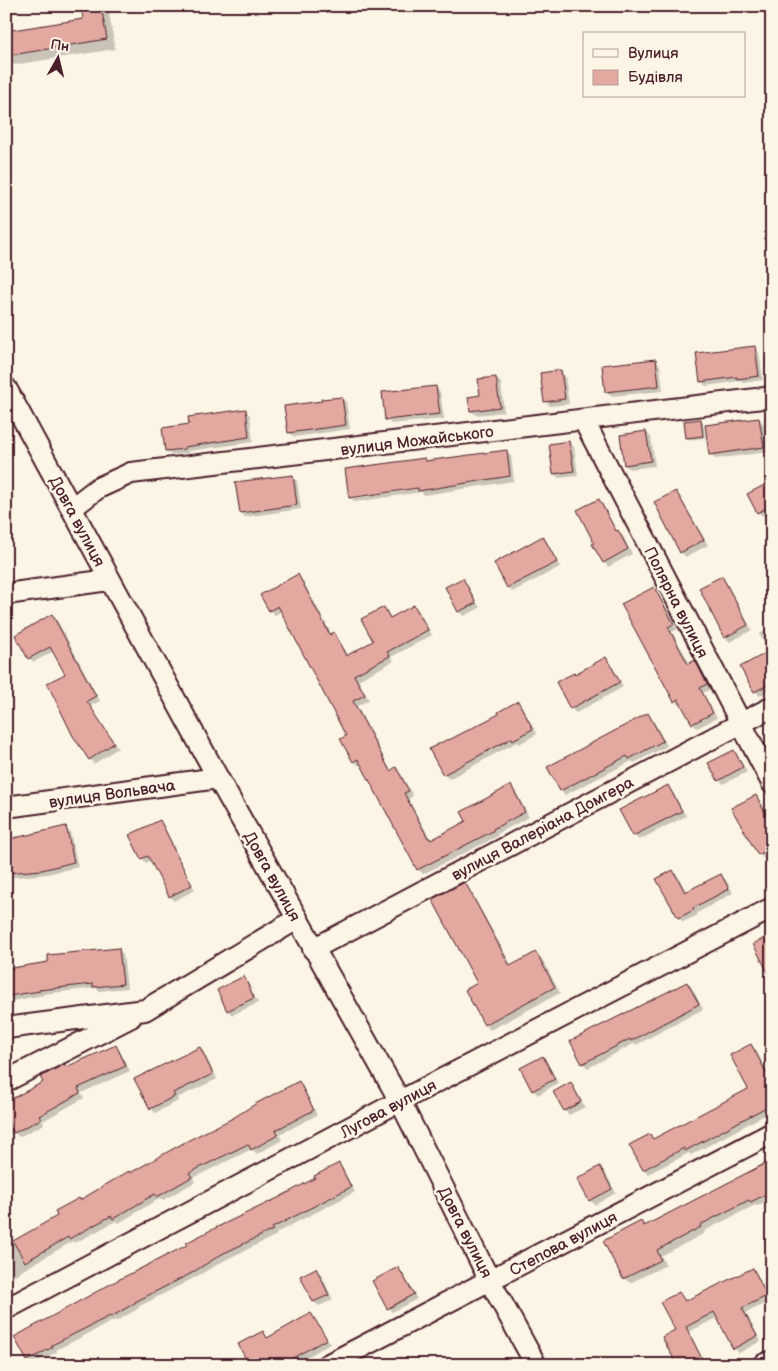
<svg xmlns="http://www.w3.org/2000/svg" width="778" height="1371" font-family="'Balsamiq Sans',sans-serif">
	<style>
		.shadow { fill: #0003; fill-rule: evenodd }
		.building { fill: #e3a9a0; stroke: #4a1f2b }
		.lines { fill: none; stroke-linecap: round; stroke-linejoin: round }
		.minor-casing { stroke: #4a1f2b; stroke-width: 24 }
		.minor { stroke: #fcf5e5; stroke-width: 20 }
		.labels { text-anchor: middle; stroke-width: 5; stroke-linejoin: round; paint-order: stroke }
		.street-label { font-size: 16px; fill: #4a1f2b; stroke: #fcf5e5 }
	</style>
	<rect width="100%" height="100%" fill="#fcf5e5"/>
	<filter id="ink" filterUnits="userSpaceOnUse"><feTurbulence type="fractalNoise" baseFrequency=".02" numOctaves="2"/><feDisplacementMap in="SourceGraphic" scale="10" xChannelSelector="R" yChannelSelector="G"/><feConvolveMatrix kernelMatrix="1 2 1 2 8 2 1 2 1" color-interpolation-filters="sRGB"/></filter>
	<g filter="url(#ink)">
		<path class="shadow" d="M 82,6 L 108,6 L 115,49 L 6,66 L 6,32 L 84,20 Z
			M 755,348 L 759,352 L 763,380 L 743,383 L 741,381 L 706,386 L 701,381 Z
			M 655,360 L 660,365 L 663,391 L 611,396 L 606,391 Z
			M 561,372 L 565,376 L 569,404 L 550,406 L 545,401 Z
			M 496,378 L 501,383 L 504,412 L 476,415 L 471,411 Z
			M 436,387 L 440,392 L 444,419 L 391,424 L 387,419 Z
			M 342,398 L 346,402 L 350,429 L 294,437 L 289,432 L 323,402 Z
			M 245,411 L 250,415 L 253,442 L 188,451 L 189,453 L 171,455 L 166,451 L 190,425 Z
			M 759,419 L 764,424 L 767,452 L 715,459 L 711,454 Z
			M 701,420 L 703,422 L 705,438 L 689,440 L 687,438 Z
			M 646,432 L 651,437 L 655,466 L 630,469 L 625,465 Z
			M 569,442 L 574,447 L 578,476 L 559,478 L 554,474 Z
			M 506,452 L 511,456 L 514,481 L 424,495 L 421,492 L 355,502 L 350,497 L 346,470 L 424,460 L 427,462 ZM 424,486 L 424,488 L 352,499 L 352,496 Z
			M 292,477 L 297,481 L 301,509 L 245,517 L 241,512 Z
			M 772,483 L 772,512 L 763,516 L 758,512 Z
			M 676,492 L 680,497 L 708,545 L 686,557 L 681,552 Z
			M 599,500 L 603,505 L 617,532 L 623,536 L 632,554 L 608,567 L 604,562 Z
			M 543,538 L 547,542 L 560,567 L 512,592 L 508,587 Z
			M 6,551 L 10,558 L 6,560 Z
			M 298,576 L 303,581 L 332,635 L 334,634 L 339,639 L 348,656 L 375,642 L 384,608 L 391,618 L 414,606 L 419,611 L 432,635 L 391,657 L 394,661 L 358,680 L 369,700 L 357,706 L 391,771 L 396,769 L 401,774 L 413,796 L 408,799 L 431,840 L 468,822 L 511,787 L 516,792 L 529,817 L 497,834 L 498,836 L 423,874 L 418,869 L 362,764 L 359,766 L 354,761 L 348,736 L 282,611 L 275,615 L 270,610 Z
			M 721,578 L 726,582 L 752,630 L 730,642 L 725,637 Z
			M 463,579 L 467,584 L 480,608 L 464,616 L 459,612 L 446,588 Z
			M 654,588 L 658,593 L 678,629 L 672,632 L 690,664 L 695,662 L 699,666 L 711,689 L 703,693 L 717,718 L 697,728 L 693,724 L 682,704 L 680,705 L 675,701 Z
			M 52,615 L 57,620 L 100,701 L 90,706 L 118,748 L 94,764 L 90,759 L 67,675 L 54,651 L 34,662 L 29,658 Z
			M 772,628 L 772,654 L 768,650 L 759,634 Z
			M 763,656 L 772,667 L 772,689 L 760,696 L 755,691 Z
			M 606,659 L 611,664 L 623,687 L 576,713 L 571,708 Z
			M 518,703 L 522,707 L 537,734 L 519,744 L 517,742 L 449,779 L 444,774 L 449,742 L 500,714 Z
			M 648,715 L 653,720 L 667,746 L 634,763 L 632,761 L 565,795 L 561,790 Z
			M 6,750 L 10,782 L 6,782 Z
			M 734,751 L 738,756 L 747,772 L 723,784 L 719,780 Z
			M 668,787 L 672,791 L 686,816 L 639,840 L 634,836 L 621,811 Z
			M 756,796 L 760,801 L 772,823 L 772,854 L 764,859 L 759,854 Z
			M 160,822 L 164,826 L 175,849 L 174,849 L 195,890 L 174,901 L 170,896 L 151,860 L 146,863 L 142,858 Z
			M 65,828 L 70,832 L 78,867 L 47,874 L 6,878 L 6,837 L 19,836 L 21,838 Z
			M 673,872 L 678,876 L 687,893 L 721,875 L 726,880 L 733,893 L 697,913 L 698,915 L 683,922 L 679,918 L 658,880 Z
			M 465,884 L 470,890 L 512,966 L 536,953 L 542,959 L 560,993 L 490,1030 L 485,1024 Z
			M 119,950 L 123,954 L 127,988 L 99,991 L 96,988 L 43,994 L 44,995 L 6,1002 L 6,970 Z
			M 243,978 L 248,983 L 258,1003 L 232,1015 L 228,1010 Z
			M 687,983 L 692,988 L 703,1009 L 636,1045 L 635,1043 L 588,1068 L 583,1063 Z
			M 116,1046 L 120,1051 L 130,1071 L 81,1093 L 84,1098 L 43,1121 L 44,1124 L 19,1137 L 15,1133 L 6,1137 L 6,1103 L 67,1068 Z
			M 751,1046 L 756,1050 L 769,1076 L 772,1075 L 772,1111 L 691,1155 L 689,1153 L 648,1174 L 644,1169 L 650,1136 L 654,1140 L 750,1090 Z
			M 200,1048 L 204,1053 L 217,1079 L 177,1098 L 178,1101 L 155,1113 L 151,1108 Z
			M 543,1058 L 547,1062 L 558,1083 L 538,1095 L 533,1090 Z
			M 298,1083 L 303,1087 L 317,1115 L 279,1135 L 282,1140 L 257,1154 L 252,1149 L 193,1178 L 195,1182 L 163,1200 L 160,1198 L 119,1223 L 116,1221 L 75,1243 L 73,1241 L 6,1280 L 6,1247 L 59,1216 L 80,1201 Z
			M 571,1084 L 575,1089 L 585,1107 L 569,1115 L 565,1111 Z
			M 772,1162 L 772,1198 L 757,1206 L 755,1205 L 704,1231 L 705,1233 L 661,1256 L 666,1265 L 630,1283 L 624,1278 L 605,1242 L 641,1223 L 646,1227 Z
			M 339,1165 L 343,1169 L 355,1192 L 276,1233 L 277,1235 L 227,1259 L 194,1278 L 138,1307 L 139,1308 L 117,1321 L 115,1320 L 56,1350 L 57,1352 L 33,1364 L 28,1360 L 279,1199 Z
			M 600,1167 L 605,1172 L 616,1193 L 595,1205 L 590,1200 Z
			M 398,1268 L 403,1273 L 417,1299 L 392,1312 L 388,1308 Z
			M 316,1270 L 321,1274 L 333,1300 L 319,1306 L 314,1302 L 302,1276 Z
			M 752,1270 L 757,1274 L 769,1298 L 772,1297 L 772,1300 L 746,1313 L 761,1341 L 739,1353 L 734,1348 L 718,1317 L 689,1332 L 706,1365 L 678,1365 L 677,1330 L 679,1293 L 686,1302 Z
			M 311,1314 L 315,1319 L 330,1344 L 293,1365 L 232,1365 L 246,1357 L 263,1333 L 268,1339 Z
			M 402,1356 L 409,1365 L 385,1365 Z"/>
		<path class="building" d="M 81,6 L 101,6 L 107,39 L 6,56 L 6,31 L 83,19 Z
			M 755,346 L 759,376 L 737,379 L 737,377 L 700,382 L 696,353 Z
			M 656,359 L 659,386 L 605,392 L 602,365 Z
			M 561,370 L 565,399 L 544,402 L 540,373 Z
			M 496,377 L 500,407 L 470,411 L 468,397 L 480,395 L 478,379 Z
			M 436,386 L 440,414 L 385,420 L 382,392 Z
			M 342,397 L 346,425 L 288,433 L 284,406 L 322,401 L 321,399 Z
			M 246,409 L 249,437 L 184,447 L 185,449 L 165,451 L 162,428 L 189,424 L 188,417 Z
			M 759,418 L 764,447 L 709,455 L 705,425 Z
			M 701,419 L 703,436 L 686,438 L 684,421 Z
			M 646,431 L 651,461 L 624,465 L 620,435 Z
			M 569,441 L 574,471 L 553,474 L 549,444 Z
			M 507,450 L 510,476 L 418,491 L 418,488 L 349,498 L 345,469 L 425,458 L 425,461 Z
			M 293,475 L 297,505 L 240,513 L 235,482 Z
			M 772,481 L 772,505 L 757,513 L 747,494 Z
			M 676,491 L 704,540 L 680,553 L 654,502 Z
			M 599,499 L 616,531 L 618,530 L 628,549 L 603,563 L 592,544 L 594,543 L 577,510 Z
			M 543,536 L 557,562 L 507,588 L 494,563 Z
			M 298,574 L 330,635 L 334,632 L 346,656 L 373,641 L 361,619 L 384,607 L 390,618 L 414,605 L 428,630 L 387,652 L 390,656 L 354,675 L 365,695 L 353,701 L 390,771 L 396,767 L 409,791 L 404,793 L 428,838 L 430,838 L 431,840 L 466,821 L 461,812 L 511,785 L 525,812 L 493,829 L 493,831 L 417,870 L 358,759 L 353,762 L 340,739 L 346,736 L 278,606 L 269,611 L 260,595 Z
			M 722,576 L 748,625 L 724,638 L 699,588 Z
			M 463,578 L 476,603 L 458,612 L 445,587 Z
			M 654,587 L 674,624 L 668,627 L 688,664 L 695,660 L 707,684 L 700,688 L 713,713 L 692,724 L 678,699 L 674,702 L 621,604 Z
			M 52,614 L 96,696 L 87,701 L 114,743 L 89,760 L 73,736 L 47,683 L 65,674 L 50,647 L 28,659 L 15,635 Z
			M 764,654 L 772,669 L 772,683 L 754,692 L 740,667 Z
			M 606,657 L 620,682 L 570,709 L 556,682 L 574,673 L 575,674 Z
			M 518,701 L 533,729 L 513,740 L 512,738 L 443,775 L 429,749 L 448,739 L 449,740 L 499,714 L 498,712 Z
			M 648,713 L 663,741 L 629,759 L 627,756 L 560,791 L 547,767 Z
			M 734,750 L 743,767 L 718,781 L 708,763 Z
			M 668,785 L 682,811 L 633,836 L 619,810 Z
			M 756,795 L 772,826 L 772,848 L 758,855 L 731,808 Z
			M 160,820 L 172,844 L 171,844 L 192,885 L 169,897 L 148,856 L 141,859 L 129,835 Z
			M 66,826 L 74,862 L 42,870 L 6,873 L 6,840 Z
			M 673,870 L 685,892 L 721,874 L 729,889 L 693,908 L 694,910 L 678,918 L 656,879 Z
			M 465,882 L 510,966 L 536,952 L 555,987 L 484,1025 L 465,990 L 477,983 L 432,899 Z
			M 772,934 L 772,980 L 753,944 Z
			M 119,948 L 123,984 L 93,987 L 93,984 L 39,990 L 40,991 L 8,996 L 6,969 L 48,962 L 48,955 Z
			M 244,976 L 254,998 L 227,1011 L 217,990 Z
			M 687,982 L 699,1004 L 631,1041 L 630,1039 L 582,1064 L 570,1041 Z
			M 751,1044 L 772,1083 L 772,1104 L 685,1151 L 684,1148 L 643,1170 L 629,1145 L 650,1134 L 653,1139 L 748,1089 L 730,1055 Z
			M 116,1045 L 126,1066 L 78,1088 L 80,1093 L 39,1116 L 41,1119 L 14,1133 L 6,1119 L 6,1102 L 43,1082 L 40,1077 L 65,1064 L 66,1067 Z
			M 200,1047 L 213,1074 L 173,1093 L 175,1096 L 150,1109 L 134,1079 Z
			M 543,1056 L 555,1079 L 532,1091 L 520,1068 Z
			M 299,1081 L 314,1110 L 276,1130 L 278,1135 L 251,1150 L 248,1144 L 189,1173 L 192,1177 L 157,1197 L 155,1194 L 113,1219 L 111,1216 L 69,1239 L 68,1237 L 25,1262 L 13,1241 L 57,1216 L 55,1211 L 79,1198 L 80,1200 L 129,1171 L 130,1173 L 187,1141 L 233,1118 L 257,1103 Z
			M 571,1082 L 581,1102 L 564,1111 L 553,1092 Z
			M 772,1160 L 772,1191 L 751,1202 L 749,1200 L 700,1225 L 701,1227 L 657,1250 L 661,1260 L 623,1279 L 603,1241 L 641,1221 L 644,1226 Z
			M 339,1163 L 351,1187 L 272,1228 L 273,1230 L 222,1254 L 190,1274 L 135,1302 L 135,1303 L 111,1317 L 110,1316 L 52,1345 L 53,1347 L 27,1361 L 14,1337 L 116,1281 L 187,1245 L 186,1243 L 209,1231 L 278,1198 L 315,1178 L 314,1176 Z
			M 600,1166 L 612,1189 L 589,1201 L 577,1179 Z
			M 398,1267 L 414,1294 L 387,1309 L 372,1281 Z
			M 316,1268 L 329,1295 L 313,1302 L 300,1276 Z
			M 753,1268 L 767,1296 L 742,1308 L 757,1336 L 733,1349 L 714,1312 L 686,1327 L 705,1365 L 677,1365 L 662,1337 L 675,1330 L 660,1302 L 679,1292 L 685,1301 Z
			M 311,1313 L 327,1339 L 280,1365 L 249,1365 L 238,1344 L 263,1331 L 267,1338 Z"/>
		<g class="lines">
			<defs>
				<path id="minor" d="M 6,388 L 218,778 L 400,1101 L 490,1281 L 536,1365
					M 584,421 L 772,783
					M 72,508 L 98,488 L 131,473 L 772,397
					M 6,594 L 109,580
					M 6,807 L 218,778
					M 313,949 L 772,707
					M 6,1028 L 145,1010 L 297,919
					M 6,1081 L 131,1017
					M 6,1309 L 400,1101 L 772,908
					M 327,1365 L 772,1133
					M 763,1365 L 772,1361"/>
			</defs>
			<use href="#minor" class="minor-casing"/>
			<use href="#minor" class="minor"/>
		</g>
	</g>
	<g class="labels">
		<g class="street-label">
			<text transform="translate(417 440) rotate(-7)" y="6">вулиця Можайського</text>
			<text transform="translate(78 521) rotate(62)" y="6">Довга вулиця</text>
			<text transform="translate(677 602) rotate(63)" y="6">Полярна вулиця</text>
			<text transform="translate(112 793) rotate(-8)" y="6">вулиця Вольвача</text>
			<text transform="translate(542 828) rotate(-28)" y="6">вулиця Валеріана Домгера</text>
			<text transform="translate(273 876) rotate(61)" y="6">Довга вулиця</text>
			<text transform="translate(388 1108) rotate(-28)" y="6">Лугова вулиця</text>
			<text transform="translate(466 1232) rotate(63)" y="6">Довга вулиця</text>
			<text transform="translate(563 1243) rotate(-28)" y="6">Степова вулиця</text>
		</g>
	</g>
	<rect width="778" height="1371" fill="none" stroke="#fcf5e5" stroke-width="25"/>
	<rect x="12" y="12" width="753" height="1346" fill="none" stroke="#4a1f2b" stroke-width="2" filter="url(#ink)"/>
	<rect x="583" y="32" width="162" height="65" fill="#fcf5e5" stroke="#b59f9b"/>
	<rect x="593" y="49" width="25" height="8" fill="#fcf5e5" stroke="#b59f9b"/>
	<text x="628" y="58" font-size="15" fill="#4a1f2b">Вулиця</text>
	<rect x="593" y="70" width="25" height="15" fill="#e3a9a0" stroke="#b59f9b"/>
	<text x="628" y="82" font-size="15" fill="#4a1f2b">Будівля</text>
	<g transform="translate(58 58) rotate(8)" stroke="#fcf5e5" stroke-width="4" paint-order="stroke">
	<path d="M0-4L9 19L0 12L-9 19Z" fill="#4a1f2b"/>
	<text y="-8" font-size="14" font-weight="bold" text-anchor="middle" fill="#4a1f2b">Пн</text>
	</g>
</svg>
